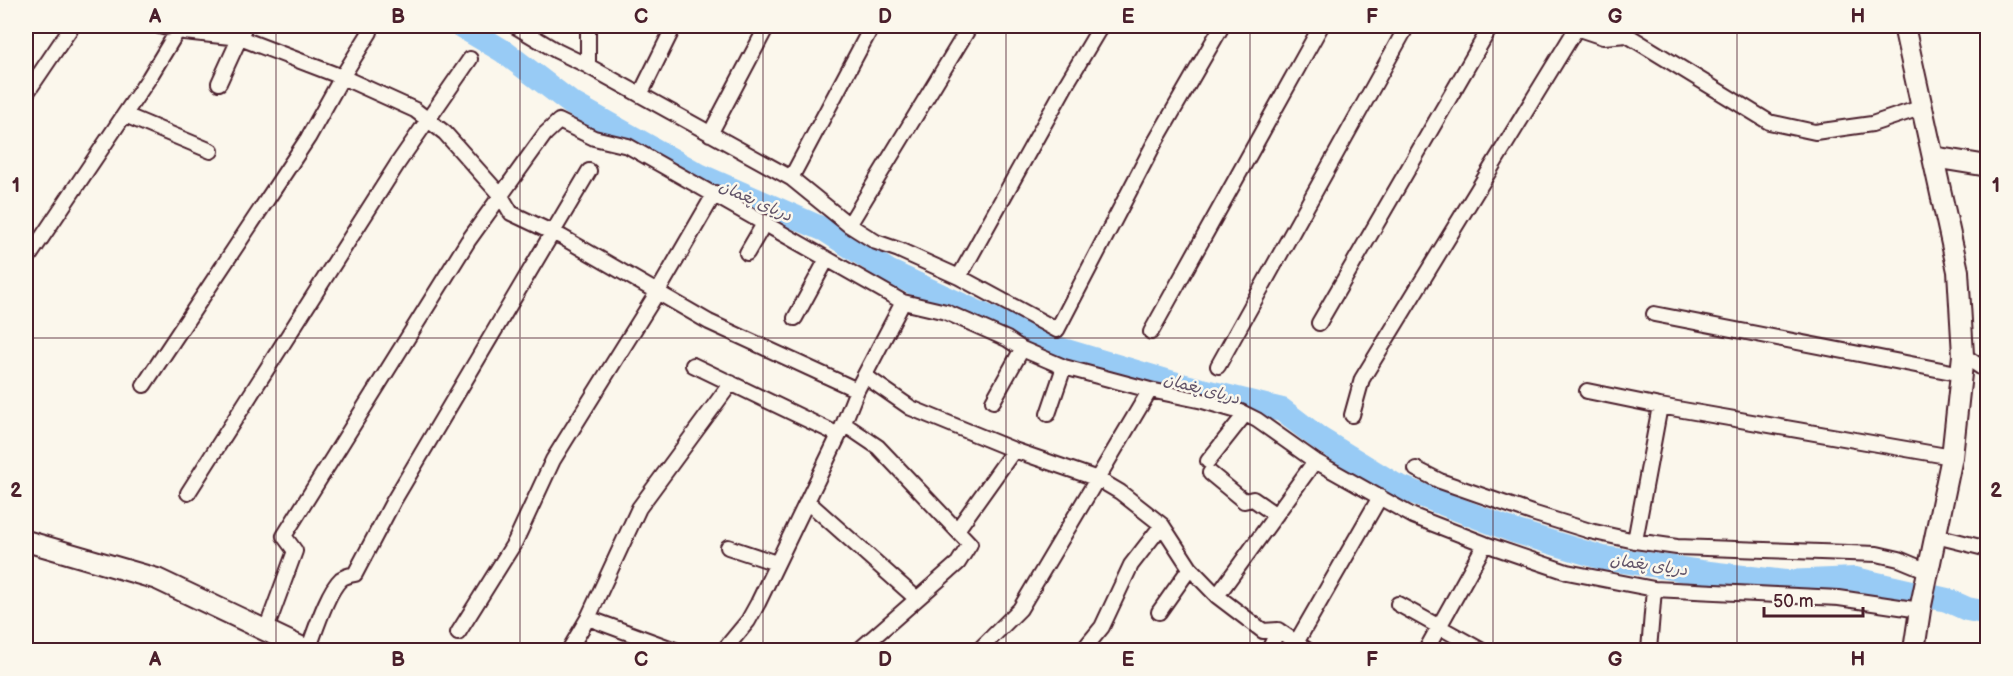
<svg xmlns="http://www.w3.org/2000/svg" width="2013" height="676" font-family="'Balsamiq Sans','Playpen Sans Arabic',sans-serif">
	<style>
		.lines { fill: none; stroke-linecap: round; stroke-linejoin: round }
		.river { stroke: #98cbf5; stroke-width: 24 }
		.street-casing { stroke: #4a1f2b; stroke-width: 18 }
		.secondary-casing { stroke: #4a1f2b; stroke-width: 24 }
		.street { stroke: #fbf7ec; stroke-width: 14 }
		.secondary { stroke: #fbf7ec; stroke-width: 20 }
		.grid { fill: none; stroke: #4a1f2b; stroke-width: 1.5; stroke-opacity: 0.55 }
		.labels { text-anchor: middle; stroke-width: 5; stroke-linejoin: round; paint-order: stroke }
		.water-label { font-size: 16px; font-style: italic; fill: #615368; stroke: #fbf7ec }
		.neatline { fill: none; stroke: #4a1f2b; stroke-width: 2 }
		.grid-label { font-size: 20px; text-anchor: middle; font-weight: bold; fill: #4a1f2b }
	</style>
	<rect width="100%" height="100%" fill="#fbf7ec"/>
	<filter id="ink" filterUnits="userSpaceOnUse"><feTurbulence type="fractalNoise" baseFrequency=".0167" numOctaves="2"/><feDisplacementMap in="SourceGraphic" scale="12" xChannelSelector="R" yChannelSelector="G"/><feConvolveMatrix kernelMatrix="1 2 1 2 8 2 1 2 1" color-interpolation-filters="sRGB"/></filter>
	<g filter="url(#ink)">
		<g class="lines">
			<path class="river" d="M 461,26 L 503,51 L 571,103 L 699,175 L 825,230 L 890,272 L 1053,347 L 1173,383 L 1282,410 L 1320,439 L 1395,485 L 1514,531 L 1603,558 L 1701,572 L 1785,582 L 1855,579 L 1947,600 L 1967,609 L 1988,613"/>
			<defs>
				<path id="street" d="M 159,26 L 184,32 L 240,38 L 342,77 L 415,110 L 445,133 L 501,196 L 511,213 L 562,237 L 709,322 L 857,390
					M 515,26 L 557,51 L 588,66 L 791,178 L 849,225 L 876,242 L 899,250 L 959,277 L 1057,330 L 1154,144 L 1222,26
					M 1570,26 L 1603,37 L 1627,35 L 1769,122 L 1815,132 L 1872,124 L 1923,107
					M 588,66 L 588,26
					M 219,83 L 245,26
					M 26,94 L 72,26
					M 640,95 L 674,26
					M 125,115 L 211,151
					M 710,134 L 767,26
					M 791,178 L 872,26
					M 849,225 L 970,26
					M 747,253 L 765,222
					M 26,261 L 149,78 L 178,30
					M 959,277 L 1067,83 L 1101,26
					M 1654,314 L 1962,374
					M 795,318 L 827,259
					M 1319,323 L 1491,26
					M 1151,332 L 1321,26
					M 1963,355 L 1988,372
					M 693,365 L 839,435
					M 1218,366 L 1407,26
					M 865,376 L 911,408 L 1014,450 L 1098,479 L 1120,492 L 1162,525 L 1190,568 L 1217,596 L 1263,631 L 1278,630 L 1307,650
					M 144,385 L 308,138 L 342,77 L 370,32
					M 1587,391 L 1660,406 L 1952,457
					M 993,401 L 1022,349
					M 1048,414 L 1064,367
					M 1352,415 L 1362,379 L 1576,29
					M 844,424 L 878,447 L 970,544 L 958,563 L 859,650
					M 1208,461 L 1242,418 L 1241,412 L 1257,420 L 1315,461 L 1413,516 L 1485,544 L 1567,572 L 1654,589 L 1839,598 L 1920,610
					M 1416,469 L 1440,481 L 1532,513 L 1590,531 L 1635,541 L 1677,547 L 1877,554 L 1899,559 L 1928,571
					M 1210,473 L 1244,501 L 1253,499 L 1276,515
					M 188,493 L 398,163 L 470,59
					M 807,501 L 917,599
					M 957,530 L 1014,450
					M 1936,536 L 1988,549
					M 1635,541 L 1660,406
					M 728,547 L 776,563
					M 1217,596 L 1315,461
					M 1398,604 L 1481,650
					M 1159,612 L 1190,568
					M 588,618 L 675,650
					M 266,630 L 295,551 L 284,536 L 468,241 L 545,134 L 559,121 L 594,138 L 628,146 L 903,302 L 946,312 L 1007,339 L 1022,349 L 1064,367 L 1150,390 L 1203,401 L 1241,412
					M 458,633 L 515,542 L 553,460 L 657,293 L 715,193
					M 1296,643 L 1380,497
					M 308,650 C 315,632 327,592 341,579 C 345,576 350,575 355,574 L 393,502 L 589,171
					M 569,650 L 588,618 L 639,508 L 731,383
					M 724,650 L 748,621 L 758,603 L 839,435 L 857,390 L 903,302
					M 979,650 L 1020,609 L 1150,390
					M 1083,650 L 1102,627 L 1131,565 L 1162,525
					M 1269,650 L 1278,630
					M 1426,650 L 1485,544
					M 1649,650 L 1654,589"/>
				<path id="secondary" d="M 1904,26 L 1958,271 L 1963,355 L 1952,457 L 1920,610 L 1914,650
					M 1933,157 L 1988,166
					M 26,541 L 157,579 L 307,650"/>
			</defs>
			<use href="#street" class="street-casing"/>
			<use href="#secondary" class="secondary-casing"/>
			<use href="#street" class="street"/>
			<use href="#secondary" class="secondary"/>
		</g>
	</g>
	<path class="grid" d="M 276,26 L 276,650M 520,26 L 520,650M 763,26 L 763,650M 1006,26 L 1006,650M 1250,26 L 1250,650M 1493,26 L 1493,650M 1737,26 L 1737,650M 26,338 L 1988,338"/>
	<g class="labels">
		<g class="water-label">
			<text transform="translate(756 200) rotate(24)" y="6">دریای پغمان</text>
			<text transform="translate(1202 388) rotate(15)" y="6">دریای پغمان</text>
			<text transform="translate(1649 564) rotate(8)" y="6">دریای پغمان</text>
		</g>
	</g>
	<rect width="2013" height="676" fill="none" stroke="#fbf7ec" stroke-width="66"/>
	<path d="M1764 607v9h99v-9" fill="none" stroke="#4a1f2b" stroke-width="3"/>
	<text x="1773" y="607" font-size="18" fill="#4a1f2b" stroke="#fbf7ec" stroke-width="4.5" paint-order="stroke">50 m</text>
	<rect x="33" y="33" width="1947" height="610" class="neatline"/>
	<g class="grid-label">
		<text x="155" y="23">A</text>
		<text x="398" y="23">B</text>
		<text x="641" y="23">C</text>
		<text x="885" y="23">D</text>
		<text x="1128" y="23">E</text>
		<text x="1372" y="23">F</text>
		<text x="1615" y="23">G</text>
		<text x="1858" y="23">H</text>
		<text x="16" y="192">1</text>
		<text x="1996" y="192">1</text>
		<text x="16" y="497">2</text>
		<text x="1996" y="497">2</text>
		<text x="155" y="666">A</text>
		<text x="398" y="666">B</text>
		<text x="641" y="666">C</text>
		<text x="885" y="666">D</text>
		<text x="1128" y="666">E</text>
		<text x="1372" y="666">F</text>
		<text x="1615" y="666">G</text>
		<text x="1858" y="666">H</text>
	</g>
</svg>
